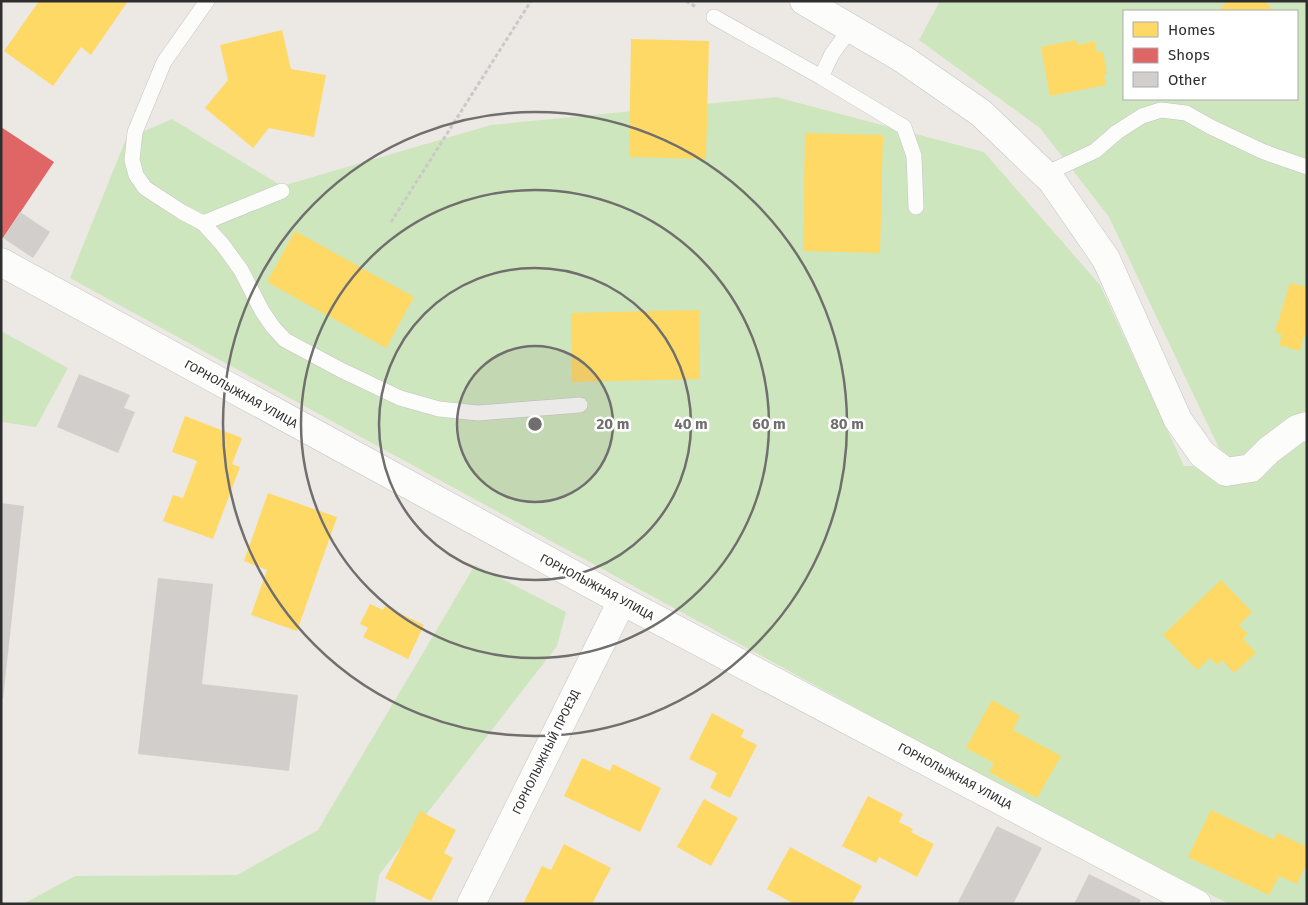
<svg xmlns="http://www.w3.org/2000/svg" width="1308" height="905" font-family="'Fira Sans',sans-serif">
	<style>
		.green { fill: #cee6be; fill-rule: evenodd }
		.homes { fill: #ffd966 }
		.shops { fill: #e06666 }
		.building { fill: #d1cecb }
		.lines { fill: none; stroke-linecap: round; stroke-linejoin: round }
		.lane-casing { stroke: #c5c4c5; stroke-width: 16 }
		.street-casing { stroke: #c5c4c5; stroke-width: 29 }
		.path { stroke: #c9c9c8; stroke-width: 3; stroke-dasharray: 4 2.5; stroke-linecap: butt }
		.lane { stroke: #fcfcfb; stroke-width: 15 }
		.street { stroke: #fcfcfb; stroke-width: 28 }
		.ring { fill: none; stroke: #706f6e; stroke-width: 2.5 }
		.labels { text-anchor: middle; stroke-width: 5; stroke-linejoin: round; paint-order: stroke }
		.street-label { font-size: 12px; fill: #2e2e2e; stroke: #fff }
		.centre { fill: #706f6e; stroke: #fff; stroke-width: 2.5 }
		.ring-label { font-size: 15px; text-anchor: middle; font-weight: bold; fill: #706f6e; stroke: #fff; stroke-width: 5; stroke-linejoin: round; paint-order: stroke }
	</style>
	<rect width="100%" height="100%" fill="#ece8e4"/>
	<path class="green" d="M 940,1 L 1307,1 L 1307,904 L 1229,904 L 1025,800 L 70,278 L 126,139 L 172,119 L 282,186 L 491,125 L 776,97 L 984,152 L 1100,285 L 1184,466 L 1227,465 L 1109,217 L 1040,128 L 919,40 ZM 1124,11 L 1297,11 L 1297,99 L 1124,99 Z
		M 1,331 L 68,368 L 36,427 L 1,422 Z
		M 475,565 L 566,612 L 557,646 L 379,875 L 375,904 L 23,904 L 75,876 L 237,875 L 318,830 Z"/>
	<path class="homes" d="M 39,1 L 128,1 L 91,55 L 81,47 L 53,86 L 4,51 Z
		M 1228,1 L 1264,1 L 1274,11 L 1218,11 Z
		M 282,30 L 291,69 L 326,75 L 314,137 L 269,128 L 253,148 L 205,108 L 228,80 L 220,45 Z
		M 631,39 L 709,41 L 706,159 L 629,157 Z
		M 1076,40 L 1077,45 L 1095,41 L 1097,53 L 1103,52 L 1107,74 L 1104,75 L 1106,85 L 1050,96 L 1041,47 Z
		M 805,133 L 883,135 L 880,253 L 803,251 Z
		M 295,231 L 414,297 L 386,348 L 267,282 Z
		M 1290,283 L 1307,287 L 1307,336 L 1304,335 L 1300,351 L 1279,345 L 1282,334 L 1275,332 Z
		M 699,310 L 700,379 L 572,382 L 571,313 Z
		M 185,416 L 242,438 L 232,464 L 240,467 L 213,539 L 163,521 L 173,495 L 183,498 L 197,461 L 172,452 Z
		M 268,493 L 337,517 L 297,631 L 251,615 L 267,570 L 244,561 Z
		M 1221,580 L 1252,612 L 1239,625 L 1248,634 L 1243,639 L 1256,653 L 1234,673 L 1222,660 L 1217,665 L 1210,658 L 1197,670 L 1163,635 Z
		M 370,604 L 383,610 L 385,606 L 424,625 L 408,659 L 363,637 L 368,628 L 360,624 Z
		M 992,700 L 1020,716 L 1013,730 L 1061,756 L 1037,798 L 989,772 L 994,763 L 966,748 Z
		M 712,713 L 744,730 L 741,737 L 757,745 L 730,798 L 710,788 L 717,773 L 689,759 Z
		M 582,758 L 610,771 L 613,764 L 661,788 L 640,832 L 564,796 Z
		M 868,796 L 903,814 L 899,822 L 913,829 L 911,832 L 934,844 L 917,877 L 879,857 L 876,863 L 842,846 Z
		M 704,799 L 738,818 L 711,866 L 677,847 Z
		M 1211,810 L 1274,840 L 1277,833 L 1307,847 L 1307,863 L 1297,884 L 1279,876 L 1269,895 L 1188,857 Z
		M 420,811 L 456,830 L 444,853 L 453,858 L 431,901 L 385,878 Z
		M 564,844 L 611,868 L 592,904 L 523,904 L 542,866 L 551,870 Z
		M 790,847 L 862,886 L 852,904 L 794,904 L 767,889 Z"/>
	<path class="shops" d="M 1,127 L 54,162 L 3,238 L 1,237 Z"/>
	<path class="building" d="M 20,212 L 50,232 L 33,258 L 3,238 Z
		M 79,374 L 130,395 L 124,408 L 135,412 L 118,453 L 57,427 Z
		M 1,503 L 24,506 L 3,699 L 1,698 Z
		M 158,578 L 213,584 L 202,684 L 298,695 L 289,771 L 138,754 Z
		M 997,826 L 1042,848 L 1013,904 L 957,904 Z
		M 1089,874 L 1141,900 L 1139,904 L 1074,904 Z"/>
	<g class="lines">
		<defs>
			<path id="lane" d="M 207,1 L 164,62 L 135,132 L 132,160 L 136,175 L 145,188 L 182,212 L 203,223 L 222,244 L 241,270 L 262,311 L 273,327 L 285,340 L 341,370 L 400,398 L 439,409 L 478,413 L 580,405
				M 714,17 L 821,77 L 904,127 L 914,156 L 916,207
				M 821,77 L 832,54 L 851,28
				M 1045,174 L 1095,151 L 1117,132 L 1142,116 L 1161,110 L 1186,113 L 1211,127 L 1264,152 L 1307,167
				M 203,223 L 282,191"/>
			<path id="street" d="M 804,1 L 903,59 L 981,113 L 1052,181 L 1106,259 L 1178,420 L 1202,454 L 1226,472 L 1251,468 L 1269,450 L 1297,429 L 1307,426
				M 1,262 L 622,601 L 1197,904
				M 471,904 L 622,601"/>
		</defs>
		<use href="#lane" class="lane-casing"/>
		<use href="#street" class="street-casing"/>
		<path class="path" d="M 686,1 L 696,7
			M 391,222 L 531,1"/>
		<use href="#lane" class="lane"/>
		<use href="#street" class="street"/>
	</g>
	<circle cx="535" cy="424" r="78" fill="#706f6e" fill-opacity=".12"/>
	<g class="ring">
		<circle cx="535" cy="424" r="78"/>
		<circle cx="535" cy="424" r="156"/>
		<circle cx="535" cy="424" r="234"/>
		<circle cx="535" cy="424" r="312"/>
	</g>
	<g class="labels">
		<g class="street-label">
			<text transform="translate(241 394) rotate(29)" y="4">ГОРНОЛЫЖНАЯ УЛИЦА</text>
			<text transform="translate(597 587) rotate(28)" y="4">ГОРНОЛЫЖНАЯ УЛИЦА</text>
			<text transform="translate(546 752) rotate(-64)" y="4">ГОРНОЛЫЖНЫЙ ПРОЕЗД</text>
			<text transform="translate(955 776) rotate(28)" y="4">ГОРНОЛЫЖНАЯ УЛИЦА</text>
		</g>
	</g>
	<circle cx="535" cy="424" r="8" class="centre"/>
	<g class="ring-label">
		<text x="613" y="429">20 m</text>
		<text x="691" y="429">40 m</text>
		<text x="769" y="429">60 m</text>
		<text x="847" y="429">80 m</text>
	</g>
	<rect width="1308" height="905" fill="none" stroke="#2e2e2e" stroke-width="5"/>
	<rect x="1123" y="10" width="175" height="90" fill="#ffffff" stroke="#ababab"/>
	<rect x="1133" y="22" width="25" height="15" fill="#ffd966" stroke="#ababab"/>
	<text x="1168" y="35" font-size="15" fill="#2e2e2e">Homes</text>
	<rect x="1133" y="48" width="25" height="15" fill="#e06666" stroke="#ababab"/>
	<text x="1168" y="60" font-size="15" fill="#2e2e2e">Shops</text>
	<rect x="1133" y="72" width="25" height="15" fill="#d1cecb" stroke="#ababab"/>
	<text x="1168" y="85" font-size="15" fill="#2e2e2e">Other</text>
</svg>
